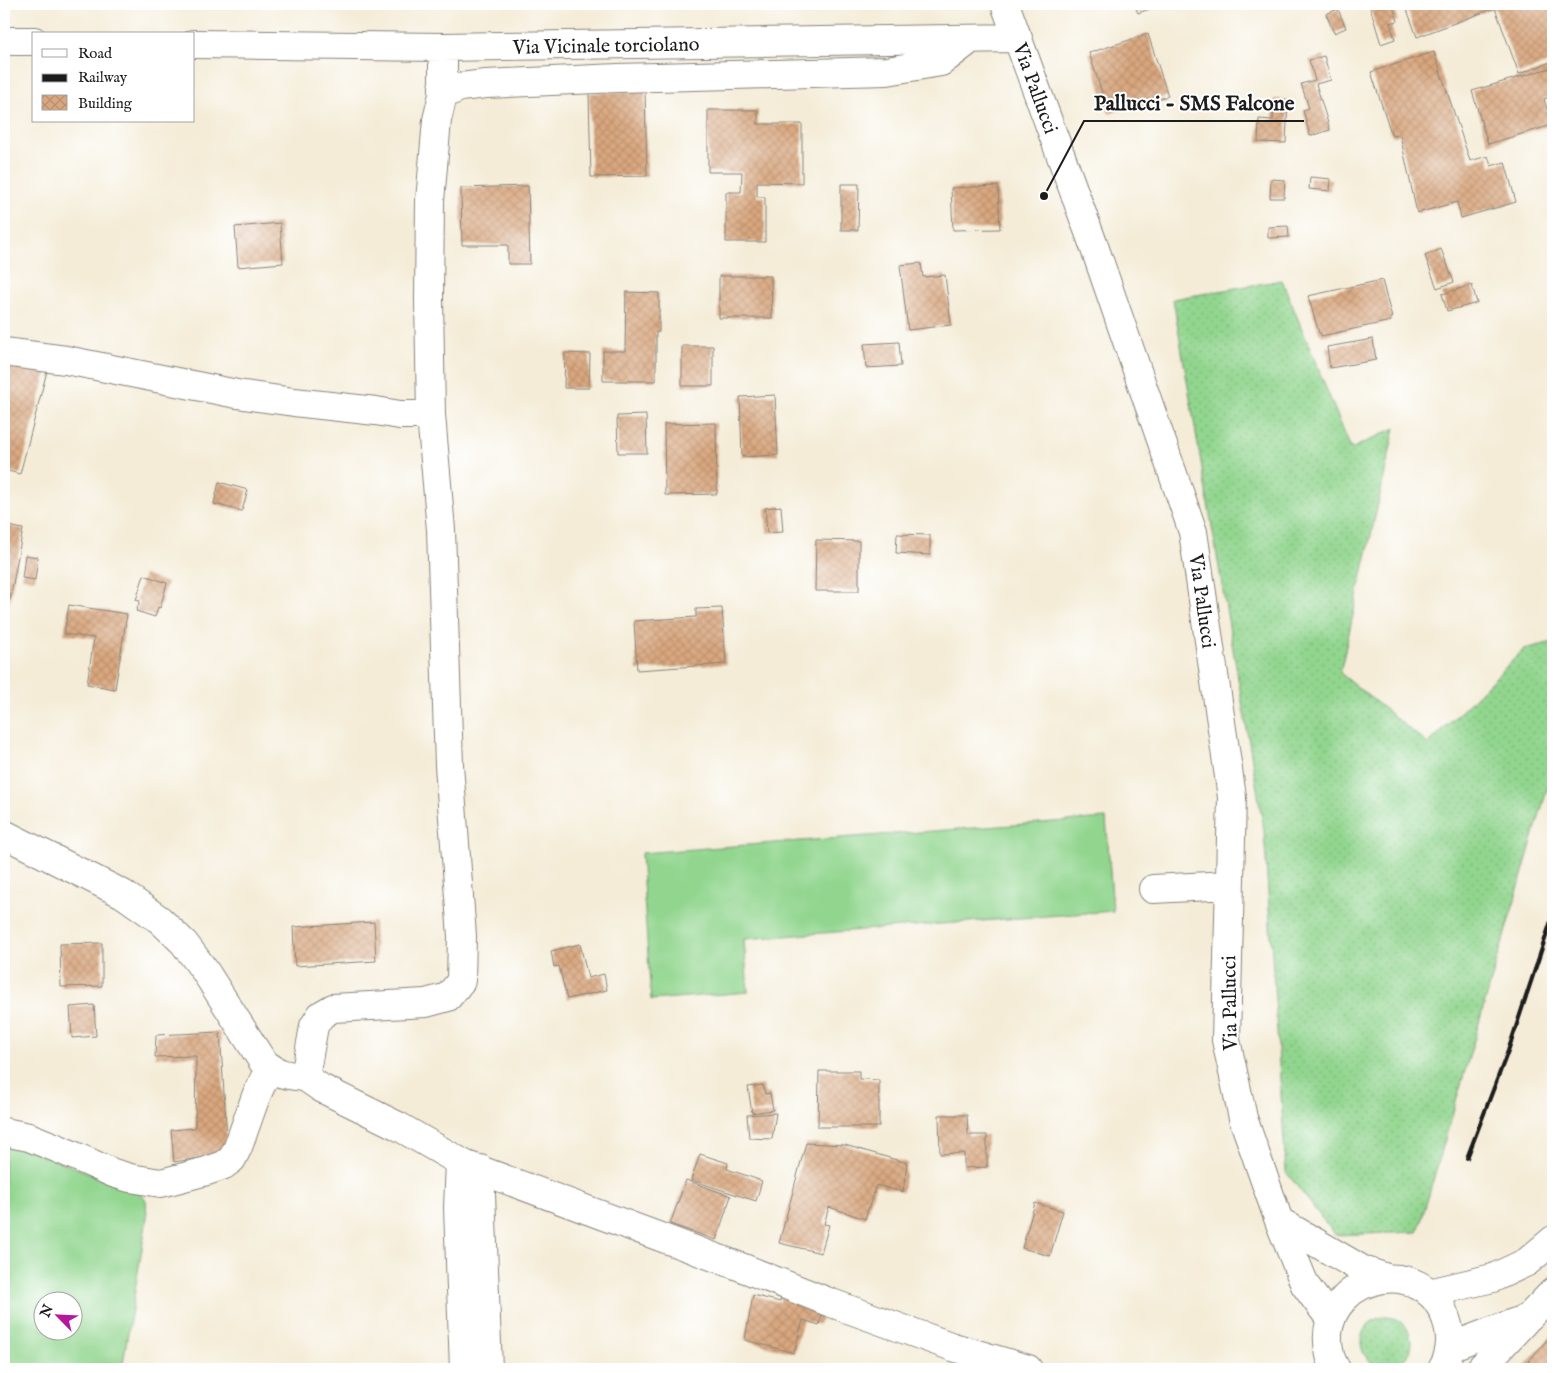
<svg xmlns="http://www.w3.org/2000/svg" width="1557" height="1373" font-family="'IM FELL English',serif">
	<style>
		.grass { fill: url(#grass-dots); stroke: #567855 }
		.garden { fill: #91d58e; stroke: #567855; fill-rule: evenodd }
		.building { fill: url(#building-cross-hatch) }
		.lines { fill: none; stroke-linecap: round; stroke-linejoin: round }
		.minor-casing { stroke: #88847a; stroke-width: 30 }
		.major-casing { stroke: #88847a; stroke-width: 30 }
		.minor { stroke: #fff; stroke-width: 28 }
		.major { stroke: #fff; stroke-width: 28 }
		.rail { stroke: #1c1c1c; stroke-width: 4 }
		.labels { text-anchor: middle; stroke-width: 4; stroke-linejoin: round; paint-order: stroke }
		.street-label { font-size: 20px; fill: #1c1c1c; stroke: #fff }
		.leader { fill: none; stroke: #1c1c1c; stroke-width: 2 }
		.callout-dot { fill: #1c1c1c; stroke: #fff; stroke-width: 2 }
		.callout-label { font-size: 21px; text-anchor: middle; font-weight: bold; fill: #1c1c1c; stroke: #fff; stroke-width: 4; stroke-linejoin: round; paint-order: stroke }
	</style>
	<defs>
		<pattern id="grass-dots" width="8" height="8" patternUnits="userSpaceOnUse" patternTransform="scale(1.25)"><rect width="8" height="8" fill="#91d58e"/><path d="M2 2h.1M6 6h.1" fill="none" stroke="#7cb67a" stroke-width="1.8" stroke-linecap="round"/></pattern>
		<pattern id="building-cross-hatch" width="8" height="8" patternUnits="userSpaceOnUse" patternTransform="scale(1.25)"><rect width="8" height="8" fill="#d9a77f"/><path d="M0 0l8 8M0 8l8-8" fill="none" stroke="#ba8f6d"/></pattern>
	</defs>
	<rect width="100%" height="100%" fill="#fff"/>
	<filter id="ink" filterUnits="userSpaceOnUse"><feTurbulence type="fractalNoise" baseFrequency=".02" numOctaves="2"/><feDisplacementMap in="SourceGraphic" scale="10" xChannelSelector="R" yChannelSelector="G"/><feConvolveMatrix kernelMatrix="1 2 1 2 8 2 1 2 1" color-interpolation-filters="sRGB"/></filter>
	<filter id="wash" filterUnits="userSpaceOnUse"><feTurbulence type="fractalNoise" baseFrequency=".0096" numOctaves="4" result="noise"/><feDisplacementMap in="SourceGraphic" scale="20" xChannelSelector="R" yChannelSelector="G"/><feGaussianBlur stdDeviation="1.12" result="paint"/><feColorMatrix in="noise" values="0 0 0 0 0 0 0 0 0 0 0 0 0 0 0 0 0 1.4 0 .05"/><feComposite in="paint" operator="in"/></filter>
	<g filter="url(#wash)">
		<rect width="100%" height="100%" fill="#f4ecd7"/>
		<path class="grass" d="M 1282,280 L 1351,449 L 1395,428 L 1340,673 L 1428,744 L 1524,649 L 1553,642 L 1553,769 L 1418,1232 L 1335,1235 L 1286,1172 L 1264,830 L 1173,299 Z
			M1361 1342a25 25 0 1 1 50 0a25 25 0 1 1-50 0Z"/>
		<path class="garden" d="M 1106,818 L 1113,911 L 744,939 L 748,992 L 651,1000 L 641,853 Z
			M 4,1140 L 140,1193 L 146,1200 L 147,1218 L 122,1369 L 4,1369 ZM 42,1300 L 72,1300 L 72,1330 L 42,1330 Z"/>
		<g id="blocks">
			<path class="building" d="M 1134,4 L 1164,4 L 1138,13 Z
				M 1369,4 L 1392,4 L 1398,21 L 1390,23 L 1395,39 L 1381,44 Z
				M 1405,4 L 1553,4 L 1553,13 L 1551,14 L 1553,20 L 1553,61 L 1519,74 L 1495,8 L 1417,37 Z
				M 1338,9 L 1346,28 L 1334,33 L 1326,14 Z
				M 1148,34 L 1168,96 L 1109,114 L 1089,53 Z
				M 1434,52 L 1470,161 L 1488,156 L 1491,166 L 1505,162 L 1516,202 L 1461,218 L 1457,202 L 1417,213 L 1400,135 L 1392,136 L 1371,72 Z
				M 1324,56 L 1331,80 L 1316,84 L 1330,130 L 1310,136 L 1303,110 L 1309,108 L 1301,84 L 1315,80 L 1309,60 Z
				M 1550,68 L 1553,78 L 1553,96 L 1544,99 L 1552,125 L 1488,144 L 1472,91 Z
				M 645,91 L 647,176 L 591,177 L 589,93 Z
				M 1274,99 L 1288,100 L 1286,143 L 1258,142 L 1259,119 L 1273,120 Z
				M 708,110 L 758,110 L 758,124 L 802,124 L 802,183 L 757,182 L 757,197 L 765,197 L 765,242 L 726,242 L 726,192 L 741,192 L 742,172 L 708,172 Z
				M 1310,177 L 1331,179 L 1330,191 L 1309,189 Z
				M 1271,179 L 1285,180 L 1284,198 L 1270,198 Z
				M 841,184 L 859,184 L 858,230 L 841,230 Z
				M 528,186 L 530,264 L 508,264 L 508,245 L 462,245 L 461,188 Z
				M 998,186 L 1000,229 L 953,230 L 951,188 Z
				M 280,223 L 283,263 L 238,267 L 235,227 Z
				M 1288,226 L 1289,237 L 1268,238 L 1268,227 Z
				M 1441,249 L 1454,282 L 1437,288 L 1425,256 Z
				M 921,263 L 923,277 L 945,275 L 951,325 L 908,330 L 900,265 Z
				M 719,276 L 771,276 L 772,318 L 719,318 Z
				M 1382,280 L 1392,318 L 1390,318 L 1391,321 L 1321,336 L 1321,333 L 1319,333 L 1308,296 Z
				M 1472,285 L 1477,303 L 1447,311 L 1442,294 Z
				M 626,292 L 659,293 L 659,332 L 656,332 L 656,381 L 603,381 L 603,351 L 625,351 Z
				M 1373,339 L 1376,360 L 1330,368 L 1327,347 Z
				M 899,342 L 901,366 L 866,368 L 864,344 Z
				M 682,346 L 713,346 L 713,386 L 682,386 Z
				M 565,353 L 590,354 L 589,388 L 564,388 Z
				M 4,360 L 47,371 L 20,474 L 4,470 Z
				M 775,395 L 778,455 L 742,457 L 740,397 Z
				M 646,415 L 647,453 L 618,453 L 617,416 Z
				M 716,423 L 717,494 L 665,495 L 664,424 Z
				M 219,482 L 248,490 L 242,511 L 214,504 Z
				M 781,506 L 783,532 L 767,533 L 765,508 Z
				M 4,525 L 23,529 L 10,600 L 4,599 Z
				M 897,534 L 930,535 L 930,555 L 896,553 Z
				M 816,540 L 859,541 L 859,591 L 815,591 Z
				M 25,555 L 38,557 L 35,580 L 22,578 Z
				M 144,575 L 167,583 L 160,608 L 158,607 L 155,617 L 136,611 L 140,601 L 136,600 Z
				M 69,605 L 127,614 L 115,689 L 87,684 L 94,638 L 64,634 Z
				M 722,608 L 726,664 L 637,670 L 634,621 L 696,617 L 696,609 Z
				M 374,922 L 376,961 L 295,966 L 293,927 Z
				M 102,943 L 102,986 L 61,987 L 60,944 Z
				M 580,944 L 588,978 L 604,974 L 607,990 L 567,999 L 559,966 L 554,967 L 551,951 Z
				M 94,1005 L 96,1036 L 72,1038 L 70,1007 Z
				M 220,1032 L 228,1154 L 174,1162 L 171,1130 L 195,1128 L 196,1056 L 155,1057 L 156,1035 Z
				M 819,1071 L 859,1071 L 859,1079 L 879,1080 L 879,1127 L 818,1127 Z
				M 763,1085 L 765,1094 L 770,1093 L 773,1110 L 752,1113 L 748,1087 Z
				M 776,1113 L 772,1139 L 749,1138 L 747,1115 Z
				M 939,1115 L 967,1115 L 968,1135 L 987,1135 L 987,1167 L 964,1168 L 964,1153 L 940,1154 Z
				M 806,1143 L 845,1145 L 907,1163 L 903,1192 L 876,1185 L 865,1219 L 829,1207 L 824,1224 L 829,1225 L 821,1253 L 779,1243 Z
				M 700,1154 L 728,1163 L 727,1169 L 762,1181 L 756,1201 L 691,1180 Z
				M 686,1180 L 731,1196 L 716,1240 L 670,1224 Z
				M 1035,1203 L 1063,1211 L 1050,1256 L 1022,1248 Z
				M 753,1295 L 780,1302 L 781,1297 L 824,1309 L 819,1325 L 803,1320 L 794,1353 L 745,1340 Z
				M 1553,1333 L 1553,1369 L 1522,1369 Z"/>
		</g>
	</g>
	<g filter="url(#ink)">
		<use href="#blocks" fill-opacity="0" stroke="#88847a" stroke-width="1"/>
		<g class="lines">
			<defs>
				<path id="minor" d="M 1005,4 L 1094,246 L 1193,532 L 1232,797 L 1226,1040 L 1243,1118 L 1279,1221 L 1305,1285 L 1331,1320
					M 971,39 L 941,62 L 887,71 L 618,78 L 486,84 L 460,87 L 443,95 L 437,120 L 430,201 L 429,300 L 431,415 L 441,530 L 449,765 L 462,936 L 461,981 L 448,997 L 426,1003 L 333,1008 L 321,1015 L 314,1026 L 305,1077 L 321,1088 L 398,1126 L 464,1164 L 741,1267 L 826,1301 L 953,1347 L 1028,1369
					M 4,41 L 34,41
					M 194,44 L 443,47 L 1018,38
					M 443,95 L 443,47
					M 4,352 L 66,360 L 237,394 L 294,402 L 376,411 L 400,415 L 431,415
					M 4,834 L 123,894 L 160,920 L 184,943 L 205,971 L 263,1062 C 279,1075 285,1075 305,1077
					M 1153,889 L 1229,885
					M 4,1132 L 29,1137 L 59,1149 L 113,1173 L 130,1178 L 161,1183 L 207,1171 L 224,1165 L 232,1159 L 238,1147 L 256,1096 L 270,1067
					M 460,1162 L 458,1208 L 464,1369
					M 480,1169 L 488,1369
					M 1279,1221 L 1363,1270 L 1387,1278"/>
				<path id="major" d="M 1429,1293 L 1493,1278 L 1527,1262 L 1553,1240
					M 1450,1347 L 1529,1317 L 1553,1292
					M 1336,1369 C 1334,1365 1331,1360 1330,1355 C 1311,1279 1426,1244 1448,1325 C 1452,1339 1450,1357 1442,1369
					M 1480,1369 L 1525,1321"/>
			</defs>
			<use href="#minor" class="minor-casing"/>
			<use href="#major" class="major-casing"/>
			<use href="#minor" class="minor"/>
			<use href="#major" class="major"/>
			<path class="rail" d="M 1467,1158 L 1508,1051 L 1553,915"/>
		</g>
	</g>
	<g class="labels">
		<g class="street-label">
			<text transform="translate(606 45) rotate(-1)" y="7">Via Vicinale torciolano</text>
			<text transform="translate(1036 88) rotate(70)" y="7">Via Pallucci</text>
			<text transform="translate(1203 601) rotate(82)" y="7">Via Pallucci</text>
			<text transform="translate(1229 1003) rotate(-91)" y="7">Via Pallucci</text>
		</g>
	</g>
	<path class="leader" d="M1044 196L1084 121H1304"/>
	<circle class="callout-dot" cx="1044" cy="196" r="5"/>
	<g class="callout-label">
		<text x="1194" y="110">Pallucci - SMS Falcone</text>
	</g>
	<rect width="1557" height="1373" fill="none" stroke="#fff" stroke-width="20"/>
	<rect x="32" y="32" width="162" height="90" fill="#ffffff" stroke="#a4a4a4"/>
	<rect x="42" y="49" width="25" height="8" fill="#ffffff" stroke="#a4a4a4"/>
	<text x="78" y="58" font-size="15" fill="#1c1c1c">Road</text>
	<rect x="42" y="74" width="25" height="8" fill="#1c1c1c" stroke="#a4a4a4"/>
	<text x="78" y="82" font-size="15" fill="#1c1c1c">Railway</text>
	<rect x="42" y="95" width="25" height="15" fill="url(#building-cross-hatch)" stroke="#a4a4a4"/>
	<text x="78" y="108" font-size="15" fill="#1c1c1c">Building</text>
	<g transform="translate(58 1316) rotate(294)"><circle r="24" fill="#ffffff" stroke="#a4a4a4"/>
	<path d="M0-4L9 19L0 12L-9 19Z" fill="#b5179e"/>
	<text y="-8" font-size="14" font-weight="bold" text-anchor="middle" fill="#1c1c1c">N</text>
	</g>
</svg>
